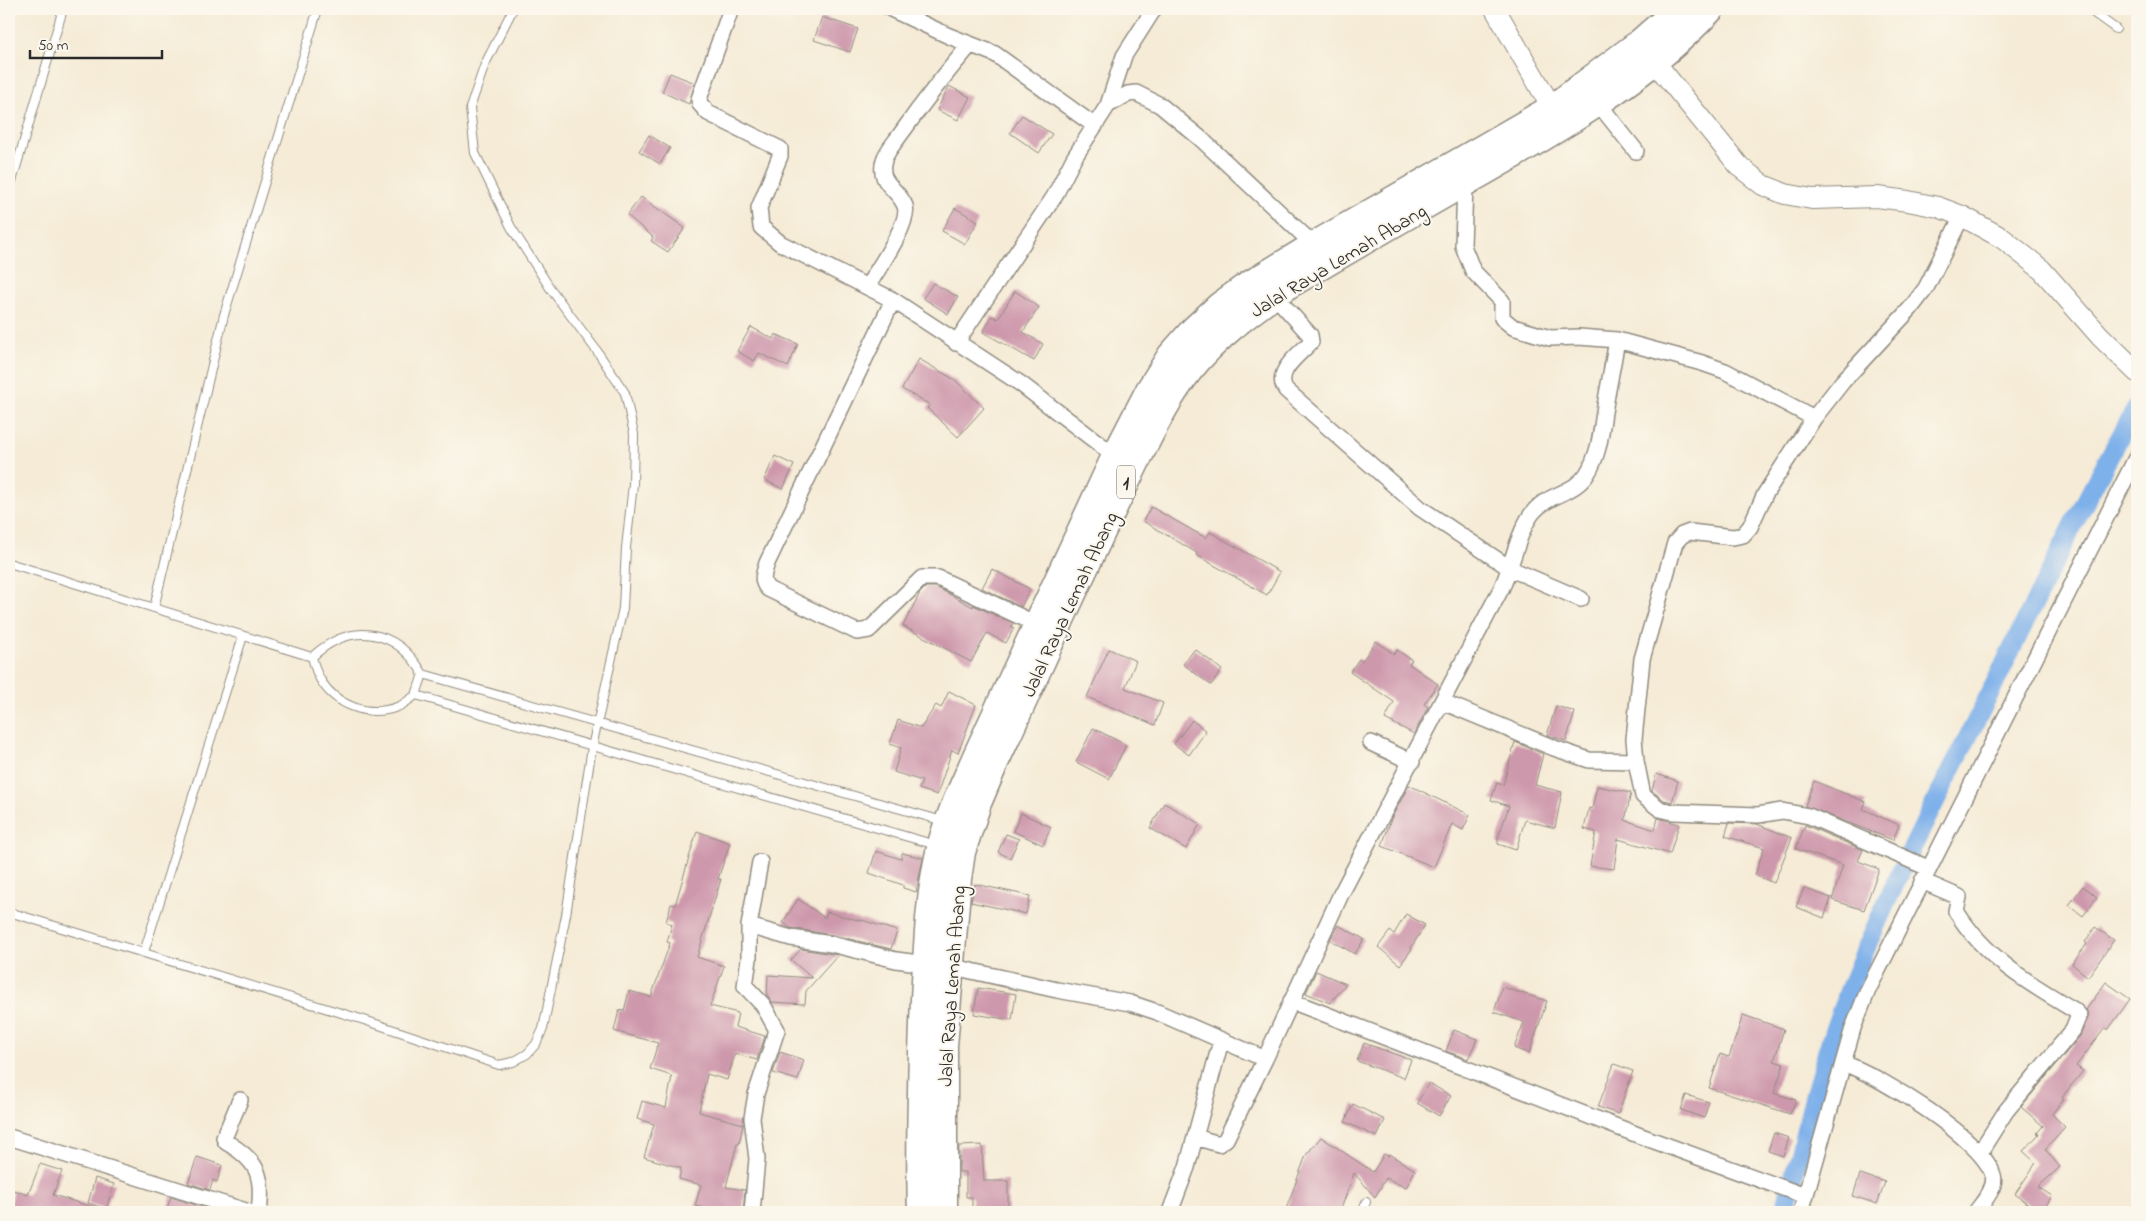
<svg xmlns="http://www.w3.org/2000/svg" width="2146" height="1221" font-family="'Indie Flower',sans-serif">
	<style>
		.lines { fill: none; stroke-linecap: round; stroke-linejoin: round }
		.canal { stroke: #7eb0ea; stroke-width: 19 }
		.building { fill: #ce98ac }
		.lane-casing { stroke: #908b80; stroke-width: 10 }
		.street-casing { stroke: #908b80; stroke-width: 18 }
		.secondary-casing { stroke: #908b80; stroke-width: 22 }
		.highway-casing { stroke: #908b80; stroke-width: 29 }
		.lane { stroke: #fff; stroke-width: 8 }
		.street { stroke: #fff; stroke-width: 15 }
		.secondary { stroke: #fff; stroke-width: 20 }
		.highway { stroke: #fff; stroke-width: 26 }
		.labels { text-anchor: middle; stroke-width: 4; stroke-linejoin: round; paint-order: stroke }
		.shield { fill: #fbf7ec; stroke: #696865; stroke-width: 1 }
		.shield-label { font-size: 19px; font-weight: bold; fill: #2b2b2b }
		.street-label { font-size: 20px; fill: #2b2b2b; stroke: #fbf7ec }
	</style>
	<rect width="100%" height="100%" fill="#fbf7ec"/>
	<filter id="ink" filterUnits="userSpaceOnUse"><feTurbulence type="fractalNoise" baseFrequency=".02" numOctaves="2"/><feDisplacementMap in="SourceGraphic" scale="10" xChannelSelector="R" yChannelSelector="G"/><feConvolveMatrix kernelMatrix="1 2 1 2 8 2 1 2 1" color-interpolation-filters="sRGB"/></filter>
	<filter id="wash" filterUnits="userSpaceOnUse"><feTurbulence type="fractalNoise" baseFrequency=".0096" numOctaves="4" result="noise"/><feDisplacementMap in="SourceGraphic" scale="20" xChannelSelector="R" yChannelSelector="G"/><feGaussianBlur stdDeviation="1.12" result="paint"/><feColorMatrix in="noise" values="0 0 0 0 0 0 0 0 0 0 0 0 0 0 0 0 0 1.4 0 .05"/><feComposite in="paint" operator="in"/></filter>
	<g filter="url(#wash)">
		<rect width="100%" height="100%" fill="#f5ebd6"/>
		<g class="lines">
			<path class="canal" d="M 1784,1212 C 1803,1144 1817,1073 1842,1008 C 1881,904 1934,805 1983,707 C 2033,607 2081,504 2137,407"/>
		</g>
		<g id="blocks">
			<path class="building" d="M 822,17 L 858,29 L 850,52 L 814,40 Z
				M 670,73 L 695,83 L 689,104 L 662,92 Z
				M 949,86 L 970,97 L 958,120 L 937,110 Z
				M 1022,115 L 1052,134 L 1039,153 L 1010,133 Z
				M 649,135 L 670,148 L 660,164 L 639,151 Z
				M 641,197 L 685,228 L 668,252 L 651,241 L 653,237 L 627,215 Z
				M 955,208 L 978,221 L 965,244 L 942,231 Z
				M 933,283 L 958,297 L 948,314 L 923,298 Z
				M 1015,291 L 1039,307 L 1023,332 L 1043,344 L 1034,361 L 983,332 L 992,316 L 998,319 Z
				M 751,327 L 773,339 L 775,334 L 798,344 L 788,367 L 759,353 L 754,361 L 737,351 Z
				M 919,359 L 955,380 L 984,408 L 958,437 L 927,408 L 930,405 L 902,389 Z
				M 775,456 L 794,465 L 783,489 L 764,480 Z
				M 1151,507 L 1206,538 L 1210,532 L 1280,572 L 1267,595 L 1196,555 L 1197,553 L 1143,521 Z
				M 992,569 L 1030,589 L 1021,607 L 982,588 Z
				M 926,587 L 936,587 L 973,607 L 973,605 L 1013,623 L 1011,627 L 1014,628 L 1006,643 L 987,633 L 971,662 L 903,626 L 920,593 Z
				M 1376,641 L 1394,654 L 1397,650 L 1412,660 L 1409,664 L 1438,684 L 1424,704 L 1428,707 L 1414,734 L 1385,719 L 1394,702 L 1350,672 L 1359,659 L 1362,661 Z
				M 1109,649 L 1136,661 L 1125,688 L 1163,703 L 1155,725 L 1087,697 Z
				M 1195,649 L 1222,670 L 1211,685 L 1183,664 Z
				M 949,691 L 976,705 L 958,753 L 952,750 L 937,795 L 919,789 L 922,781 L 894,772 L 901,748 L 890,744 L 898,720 L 921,728 L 936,705 L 941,708 Z
				M 1556,706 L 1575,712 L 1566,741 L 1547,735 Z
				M 1192,720 L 1206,731 L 1189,755 L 1174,744 Z
				M 1093,728 L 1126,745 L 1109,779 L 1076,762 Z
				M 1515,742 L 1543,754 L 1535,785 L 1562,792 L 1555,828 L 1525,820 L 1516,850 L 1498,844 L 1498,838 L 1509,806 L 1491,800 L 1497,783 L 1503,785 Z
				M 1656,774 L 1678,781 L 1672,802 L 1664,800 L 1652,791 Z
				M 1814,781 L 1866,802 L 1863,809 L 1899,825 L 1893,840 L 1805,806 Z
				M 1409,785 L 1470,815 L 1463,830 L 1452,824 L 1434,867 L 1382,846 L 1391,819 Z
				M 1597,786 L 1631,793 L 1625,820 L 1655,830 L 1658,818 L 1679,824 L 1670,854 L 1618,839 L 1614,869 L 1590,866 L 1596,832 L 1584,829 L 1589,808 L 1592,809 Z
				M 1164,803 L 1200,824 L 1186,849 L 1150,828 Z
				M 1021,813 L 1051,827 L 1043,845 L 1013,831 Z
				M 1729,823 L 1757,824 L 1792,838 L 1774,883 L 1755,875 L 1764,848 L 1725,836 Z
				M 1805,825 L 1863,850 L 1858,861 L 1879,869 L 1864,910 L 1832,900 L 1843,865 L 1796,849 Z
				M 697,831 L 730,843 L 718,879 L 721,879 L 697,957 L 724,966 L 710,1006 L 738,1013 L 735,1027 L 765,1036 L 757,1060 L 735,1054 L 727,1080 L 707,1074 L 699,1112 L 743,1124 L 739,1144 L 737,1144 L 726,1187 L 745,1190 L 743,1212 L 720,1212 L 695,1206 L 701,1185 L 679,1179 L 681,1168 L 644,1157 L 654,1124 L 637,1119 L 642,1101 L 666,1108 L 672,1076 L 650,1069 L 658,1043 L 614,1031 L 619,1010 L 624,1011 L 629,991 L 651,997 L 670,943 L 667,942 L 672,924 L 666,922 L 671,904 L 675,905 Z
				M 1006,834 L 1019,839 L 1010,858 L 998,852 Z
				M 876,851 L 901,859 L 902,853 L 923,858 L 916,892 L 903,888 L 903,885 L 869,873 Z
				M 975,884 L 1030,896 L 1026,914 L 971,902 Z
				M 2083,886 L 2097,897 L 2083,916 L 2069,905 Z
				M 1804,888 L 1831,898 L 1824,918 L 1796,907 Z
				M 798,899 L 825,918 L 827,912 L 862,921 L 862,920 L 897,931 L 891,949 L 833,935 L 790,928 L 783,922 Z
				M 1406,914 L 1425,925 L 1411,948 L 1412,949 L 1400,965 L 1378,947 L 1390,931 L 1394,934 Z
				M 1338,925 L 1364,939 L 1355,954 L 1330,940 Z
				M 2095,927 L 2114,940 L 2088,977 L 2072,964 L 2087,944 L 2085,942 Z
				M 801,949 L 838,955 L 806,991 L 805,1004 L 772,1002 L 767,995 L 768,975 L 812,978 L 791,960 Z
				M 1316,971 L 1346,984 L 1330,1003 L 1306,993 Z
				M 2106,982 L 2130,999 L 2108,1030 L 2105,1028 L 2076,1066 L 2083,1071 L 2062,1097 L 2064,1099 L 2052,1114 L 2065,1127 L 2045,1149 L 2060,1167 L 2038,1187 L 2052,1196 L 2042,1212 L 2025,1212 L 2030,1205 L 2015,1194 L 2036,1163 L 2023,1151 L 2039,1134 L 2037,1133 L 2043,1126 L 2021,1107 L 2080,1036 L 2089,1016 L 2086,1010 Z
				M 1502,987 L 1547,1001 L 1529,1054 L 1514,1048 L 1524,1022 L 1494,1012 Z
				M 978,988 L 1016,994 L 1012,1020 L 974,1014 Z
				M 1743,1015 L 1784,1029 L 1774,1061 L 1784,1064 L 1774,1093 L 1796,1100 L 1790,1114 L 1709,1088 L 1720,1054 L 1729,1057 Z
				M 1454,1030 L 1477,1039 L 1468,1059 L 1446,1051 Z
				M 1364,1043 L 1411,1060 L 1404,1078 L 1357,1061 Z
				M 780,1052 L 804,1060 L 798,1080 L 773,1073 Z
				M 1614,1064 L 1633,1071 L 1618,1114 L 1598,1107 Z
				M 1429,1083 L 1451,1096 L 1439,1116 L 1417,1103 Z
				M 1686,1095 L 1709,1102 L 1704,1118 L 1681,1110 Z
				M 1353,1104 L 1385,1120 L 1377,1137 L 1345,1122 Z
				M 1774,1133 L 1789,1138 L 1783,1156 L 1768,1151 Z
				M 1321,1137 L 1373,1172 L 1384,1154 L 1388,1156 L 1389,1154 L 1415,1170 L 1406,1188 L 1386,1178 L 1375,1197 L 1354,1173 L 1340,1212 L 1285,1212 L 1306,1155 Z
				M 982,1145 L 984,1181 L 1008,1181 L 1008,1212 L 972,1212 L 972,1197 L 966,1197 L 966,1172 L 959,1172 L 959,1146 Z
				M 197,1157 L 222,1165 L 217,1182 L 213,1180 L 210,1190 L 188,1183 Z
				M 40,1164 L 62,1171 L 53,1195 L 99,1209 L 98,1212 L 9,1212 L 14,1190 L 28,1195 Z
				M 1860,1174 L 1885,1182 L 1877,1204 L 1853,1196 Z
				M 95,1178 L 114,1184 L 106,1209 L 88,1203 Z
				M 171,1197 L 205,1208 L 203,1212 L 166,1212 Z"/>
		</g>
	</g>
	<g filter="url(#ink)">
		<use href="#blocks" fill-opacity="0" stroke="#908b80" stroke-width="1"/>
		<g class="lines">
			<defs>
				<path id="lane" d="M 2088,9 L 2116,29
					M 9,191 L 63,9
					M 9,563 L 312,657
					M 154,608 L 224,315 L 318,9
					M 312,657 C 351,621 396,628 423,674 L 943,821
					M 312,657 C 314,664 316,673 320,679 C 335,705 368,718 397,707 C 403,705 410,699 416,695 L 423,674
					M 416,695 L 936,845
					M 9,912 L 361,1019 L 499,1065 L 513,1062 L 527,1054 L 536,1044 L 543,1029 L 566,915 L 592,747 L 623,608 L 626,548 L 633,484 L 634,434 L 625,393 L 597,351 L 550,288 L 511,227 L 475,153 L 470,108 L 485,64 L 513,9
					M 144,952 L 243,636
					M 1362,1212 L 1366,1202"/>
				<path id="street" d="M 731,9 L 699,99 L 700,104 L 708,113 L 780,149 L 780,156 L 759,208 L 761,227 L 780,243 L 893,300 L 1021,384 L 1115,456
					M 891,9 L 949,36 L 995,54 L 1095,126
					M 1598,103 L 1636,151
					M 1108,105 L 1124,56 L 1154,9
					M 1465,183 L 1463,246 L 1473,271 L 1502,301 L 1502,318 L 1513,327 L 1550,338 L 1579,337 L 1617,340 L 1702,363 L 1725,371 L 1814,418
					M 867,287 C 876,272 911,222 905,206 C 898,188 877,184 884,160 C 886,152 895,142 900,135 C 922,104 945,74 970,45
					M 1274,295 L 1310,335 L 1311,342 C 1300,354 1273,372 1286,390 L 1420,508 L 1511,569 L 1581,599
					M 893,300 L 767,563 C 764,573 760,581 768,589 L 857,632 L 869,630 L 922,578 L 938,578 L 1036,624
					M 956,343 L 1054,197 L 1074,158 L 1108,105 L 1128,94 L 1136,93 L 1160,105 L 1200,138 L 1314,245
					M 1443,702 L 1554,748 L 1589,760 L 1636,761
					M 1371,743 L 1412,762
					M 1928,868 L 1809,816 L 1782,811 L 1758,815 L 1673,812 L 1660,809 L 1643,796 L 1636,761 L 1634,739 L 1642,659 L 1675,543 L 1682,535 L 1690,532 L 1733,537 L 1743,535 L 1750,527 L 1765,494 L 1814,418 L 1843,381 L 1910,309 L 1926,288 L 1962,216
					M 1922,881 L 1959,897 L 1956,911 C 1984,957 2028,983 2074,1010 L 2079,1015 L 2073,1030 L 2006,1111 L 1980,1152
					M 749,926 L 791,938 L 831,944 L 896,960 L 926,964
					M 949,966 L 1057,990 L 1130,1003 L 1157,1012 L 1265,1059 L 1341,894 L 1502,587 C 1512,566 1520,525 1535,510 C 1549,494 1575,493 1587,474 C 1599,455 1601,433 1604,412 C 1608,388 1613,364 1617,340
					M 1291,1001 L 1638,1135 L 1805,1196
					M 1843,1063 C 1880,1076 1982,1138 1993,1175 C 1997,1188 1982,1203 1976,1212
					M 240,1100 L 224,1138 L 226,1142 C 258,1161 264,1175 259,1212
					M 9,1137 L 249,1212
					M 1195,1137 L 1219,1144 L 1226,1139 L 1265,1059
					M 752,1212 L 757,1159 L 752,1118 L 756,1094 L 777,1030 L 763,1005 L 745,986 L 749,959 L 749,926 L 760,862
					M 1170,1212 L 1187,1167 L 1221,1041
					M 1801,1212 L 1853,1028 L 1868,990 L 2137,456"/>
				<path id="secondary" d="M 1495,9 L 1552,108
					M 1645,50 L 1740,167 L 1763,185 L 1785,194 L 1812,199 L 1877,197 L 1908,201 L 1938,207 L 1962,216 L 2002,238 L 2041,269 L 2100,336 L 2137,372"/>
				<path id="highway" d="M 921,1212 C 919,1141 921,1070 924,999 C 927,949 928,898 940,848 C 948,816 963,786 976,756 L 1115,456 L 1149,390 L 1171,355 L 1193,330 L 1219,306 L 1245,287 L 1314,245 L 1552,108 L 1639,43 L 1678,9
					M 944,1212 L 944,1046 L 958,879 L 962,852 L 978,803 L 995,763 C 1037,673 1077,582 1121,493 C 1142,452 1161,407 1189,371 C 1217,336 1252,310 1289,285 C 1347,251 1405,217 1463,184 C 1551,134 1641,84 1711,9"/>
			</defs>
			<use href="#lane" class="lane-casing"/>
			<use href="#street" class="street-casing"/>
			<use href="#secondary" class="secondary-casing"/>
			<use href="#highway" class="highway-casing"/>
			<use href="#lane" class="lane"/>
			<use href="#street" class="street"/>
			<use href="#secondary" class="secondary"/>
			<use href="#highway" class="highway"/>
		</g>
	</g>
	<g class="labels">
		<rect class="shield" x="1117" y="465.5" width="18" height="33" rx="4"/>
		<g class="shield-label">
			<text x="1126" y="489">1</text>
		</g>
		<g class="street-label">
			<text transform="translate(1338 260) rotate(-31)" y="7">Jalal Raya Lemah Abang</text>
			<text transform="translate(1069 604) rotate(-65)" y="7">Jalal Raya Lemah Abang</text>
			<text transform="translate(951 986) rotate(-86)" y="7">Jalal Raya Lemah Abang</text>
		</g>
	</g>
	<rect width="2146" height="1221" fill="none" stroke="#fbf7ec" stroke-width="30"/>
	<path d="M30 50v8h132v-8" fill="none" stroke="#2b2b2b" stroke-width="2.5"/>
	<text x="38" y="50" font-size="15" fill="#2b2b2b" stroke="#fbf7ec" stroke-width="4" paint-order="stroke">50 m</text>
</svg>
